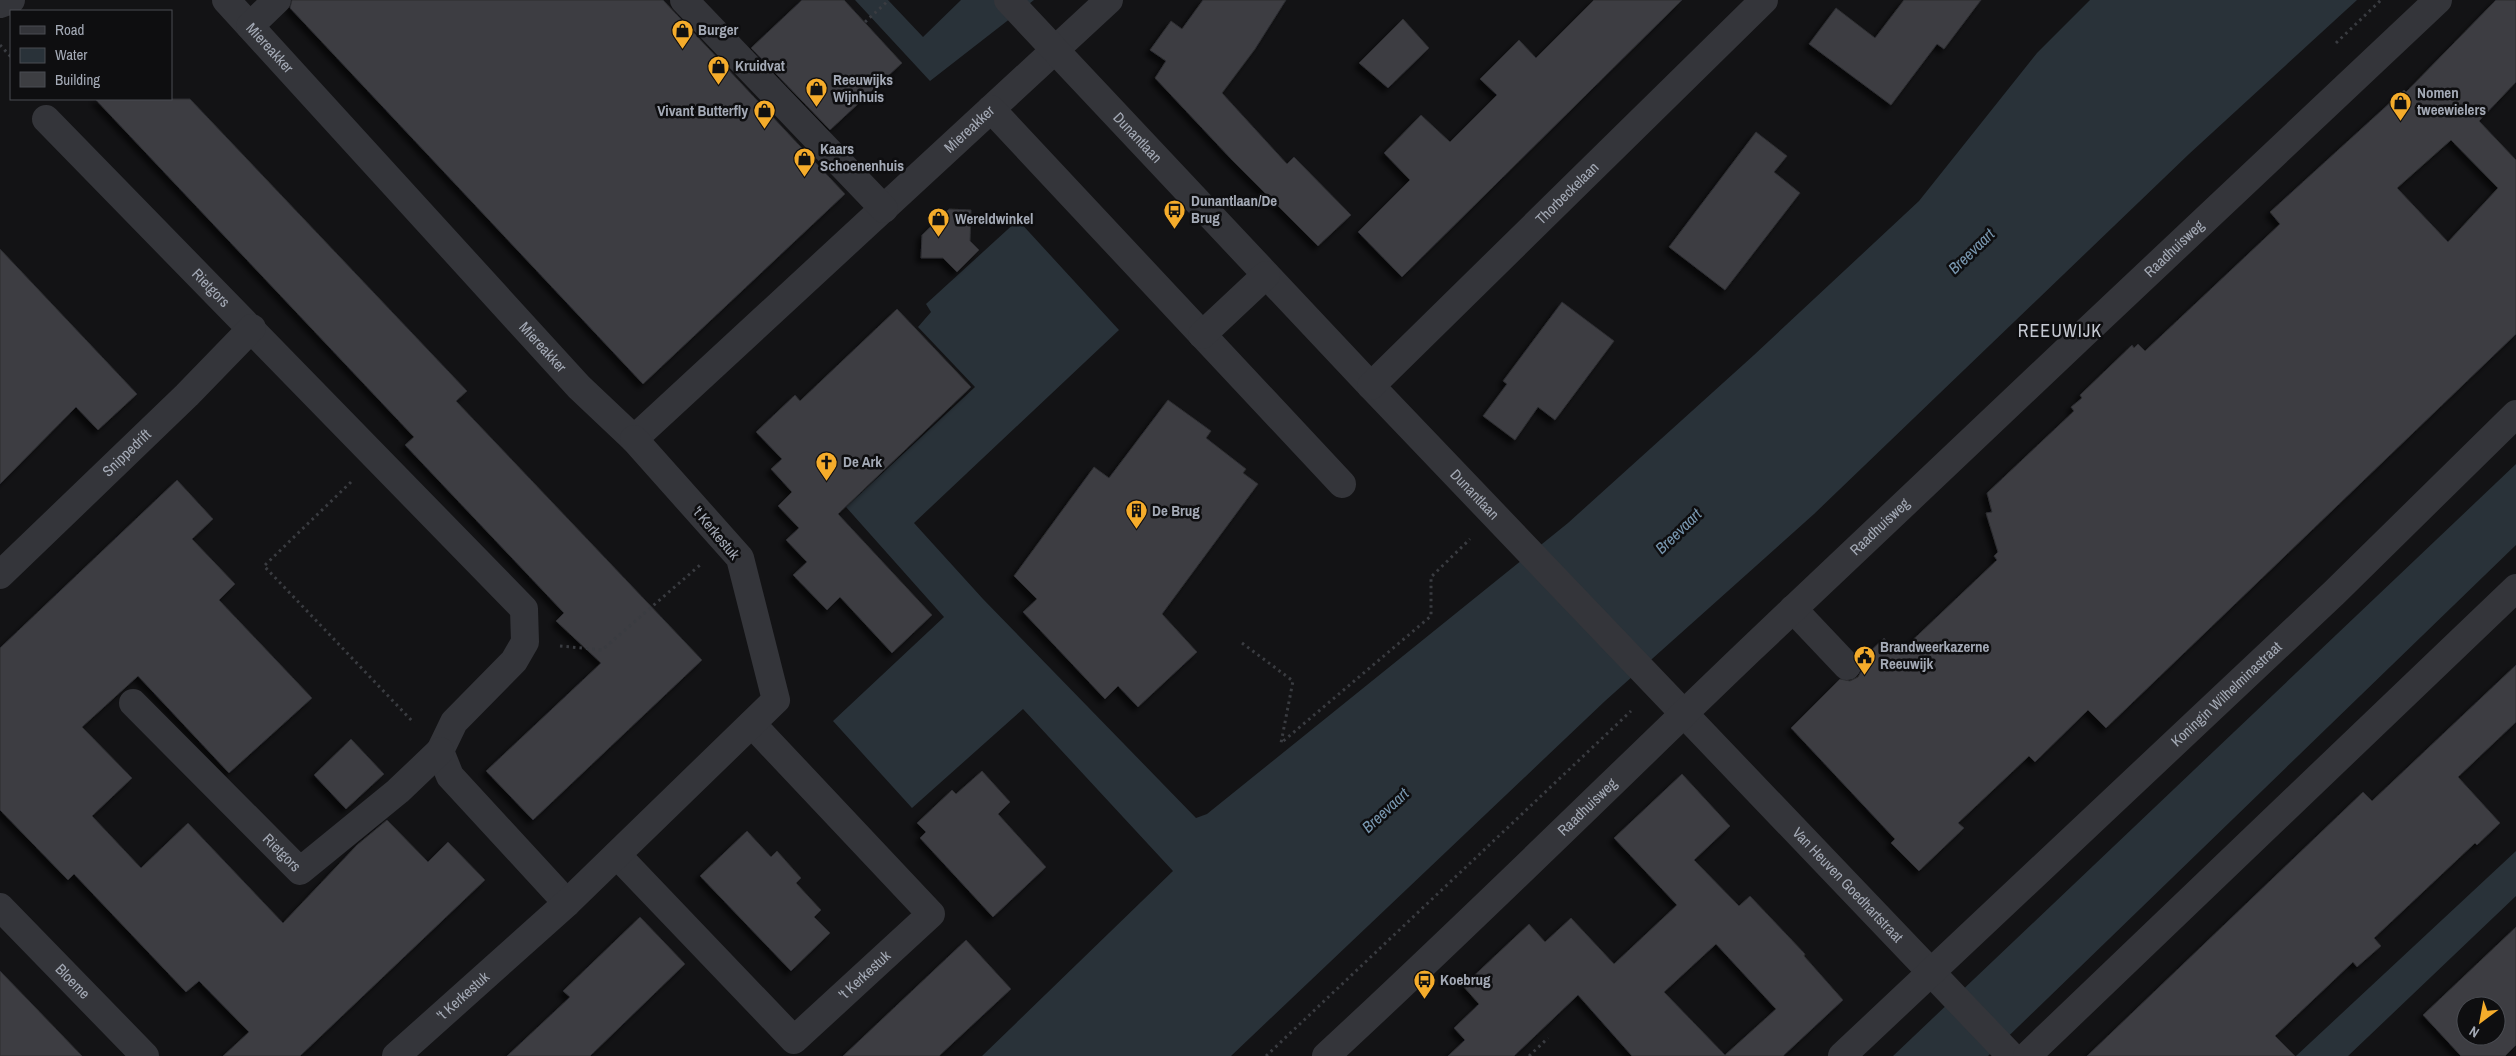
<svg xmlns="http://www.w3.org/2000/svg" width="2516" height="1056" font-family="'Archivo Narrow',sans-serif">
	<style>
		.water { fill: #293239 }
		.building { fill: #3d3e42; stroke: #2d2d31; fill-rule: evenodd; filter: url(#shadow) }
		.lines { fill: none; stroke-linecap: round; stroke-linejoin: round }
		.path { stroke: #3a3c41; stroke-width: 3; stroke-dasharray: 2.5 4; stroke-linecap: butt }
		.minor { stroke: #34353a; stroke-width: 28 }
		.labels { text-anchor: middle; stroke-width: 5; stroke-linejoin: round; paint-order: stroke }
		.poi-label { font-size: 15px; font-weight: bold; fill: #a4aab6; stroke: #0e0e10; text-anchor: start }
		.street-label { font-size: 15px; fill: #a4aab6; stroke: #0e0e10 }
		.water-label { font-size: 16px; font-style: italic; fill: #7a99b2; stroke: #0e0e10 }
		.quarter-label { font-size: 18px; letter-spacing: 1px; fill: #c5c9d2; stroke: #0e0e10 }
	</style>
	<defs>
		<filter id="shadow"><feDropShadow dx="-4.5" dy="4.5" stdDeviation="2.5" flood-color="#0009"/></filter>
	</defs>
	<rect width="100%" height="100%" fill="#131315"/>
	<path class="water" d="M 855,0 L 888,0 L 923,37 L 961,0 L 1034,0 L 930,81 Z
		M 2090,0 L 2357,0 L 2189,154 L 1814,514 L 1605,701 L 1231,1056 L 982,1056 L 1173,871 L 1023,709 L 912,808 L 833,721 L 944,617 L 846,507 L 975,387 L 918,327 L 931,312 L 926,304 L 1018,220 L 1119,330 L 914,523 L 983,599 L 1196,818 L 1207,814 L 1568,523 L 1754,355 L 1919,201 L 2037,53 Z
		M 2516,464 L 2516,545 L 1988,1056 L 1893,1056 Z
		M 2516,851 L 2516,896 L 2348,1056 L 2296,1056 Z"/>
	<path class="building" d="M 292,0 L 663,0 L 845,194 L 643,384 L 290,8 Z
		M 802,0 L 844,0 L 902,63 L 830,130 L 751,48 Z
		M 1203,0 L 1286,0 L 1255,49 L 1222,93 L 1287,164 L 1294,157 L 1351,215 L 1318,246 L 1232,160 L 1155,78 L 1166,61 L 1150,50 L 1171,21 L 1182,29 Z
		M 1594,0 L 1682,0 L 1402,277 L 1358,232 L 1410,180 L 1384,153 L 1421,115 L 1450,142 L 1497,95 L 1480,79 L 1519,40 L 1536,58 Z
		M 1904,0 L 1981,0 L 1944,49 L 1937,44 L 1891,105 L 1809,44 L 1836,8 L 1875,38 Z
		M 2496,0 L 2516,0 L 2516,82 L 2479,121 L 2516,160 L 2516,334 L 2106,728 L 2088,710 L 2035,762 L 2029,756 L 1958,823 L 1964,828 L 1919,871 L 1891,843 L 1895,839 L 1791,728 L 1840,679 L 1850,681 L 1858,677 L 1862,670 L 1861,660 L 1884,638 L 1899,653 L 1997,560 L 1994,556 L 1998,552 L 1986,513 L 1992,512 L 1987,493 L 2074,411 L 2071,407 L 2082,398 L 2080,395 L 2132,345 L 2134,348 L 2138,344 L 2145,351 L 2280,224 L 2270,212 L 2404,90 L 2406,92 ZM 2451,140 L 2498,188 L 2448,242 L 2397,188 Z
		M 1403,19 L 1429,48 L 1388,88 L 1359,63 Z
		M 95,99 L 190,99 L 467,391 L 456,401 L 702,660 L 533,820 L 486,771 L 601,663 L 556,621 L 564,613 L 405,445 L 414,437 Z
		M 1756,132 L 1787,156 L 1774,172 L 1800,193 L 1725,290 L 1669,247 Z
		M 949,209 L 971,210 L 970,241 L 979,250 L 957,272 L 943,258 L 921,258 L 922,235 Z
		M 0,249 L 137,394 L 98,430 L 76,407 L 0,484 Z
		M 1562,302 L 1614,341 L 1555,420 L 1538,407 L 1515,440 L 1483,416 L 1507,384 L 1503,381 Z
		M 897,309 L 971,387 L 838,514 L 932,615 L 892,653 L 840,597 L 827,610 L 793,575 L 807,562 L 786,540 L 799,528 L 778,506 L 792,492 L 771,469 L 782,459 L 756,432 L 795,395 L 800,401 Z
		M 1168,400 L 1211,431 L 1206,438 L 1246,469 L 1243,473 L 1258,484 L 1162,614 L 1197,652 L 1138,707 L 1118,686 L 1105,699 L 1023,612 L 1037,599 L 1014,576 L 1094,467 L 1109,478 Z
		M 177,480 L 213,519 L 192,539 L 235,584 L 219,600 L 312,698 L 229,773 L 138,676 L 82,727 L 132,778 L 92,816 L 141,868 L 188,823 L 283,923 L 357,845 L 387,820 L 428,862 L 448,842 L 485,880 L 300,1056 L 223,1056 L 249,1032 L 199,981 L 186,992 L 74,874 L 68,880 L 0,810 L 0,648 Z
		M 2516,665 L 2516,722 L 2458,777 L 2500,823 L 2477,845 L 2475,843 L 2374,938 L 2381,946 L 2357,967 L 2353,962 L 2275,1036 L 2295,1056 L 2087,1056 L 2363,792 L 2372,801 Z
		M 351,739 L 384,774 L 346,809 L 314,775 Z
		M 982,771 L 1010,802 L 998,814 L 1046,867 L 993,917 L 920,838 L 926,832 L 917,823 L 952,790 L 956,794 Z
		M 1682,774 L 1730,826 L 1694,860 L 1739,906 L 1750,896 L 1805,954 L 1804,956 L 1843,1000 L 1783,1056 L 1632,1056 L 1578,995 L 1514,1056 L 1448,1056 L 1465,1040 L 1454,1028 L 1479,1004 L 1463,986 L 1529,924 L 1545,942 L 1571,918 L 1614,964 L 1677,905 L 1614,838 ZM 1716,944 L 1776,1009 L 1725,1055 L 1664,992 Z
		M 747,831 L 771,857 L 777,851 L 801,878 L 796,883 L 821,910 L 814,917 L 830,933 L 791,971 L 700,876 Z
		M 640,917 L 685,964 L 590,1056 L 507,1056 L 570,997 L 563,991 Z
		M 2516,927 L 2516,1045 L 2505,1056 L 2461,1056 L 2423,1015 ZM 2466,1006 L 2496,1006 L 2496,1036 L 2466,1036 Z
		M 966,940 L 1011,989 L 939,1056 L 843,1056 Z
		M 0,971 L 32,1004 L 82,1056 L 0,1056 Z"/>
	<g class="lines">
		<path class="path" d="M 865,22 L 889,0
			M 2336,43 L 2381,0
			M 0,45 L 11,57
			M 351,482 L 264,566 L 414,723
			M 1242,643 L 1293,681 L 1281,743 L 1431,616 L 1431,577 L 1470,539
			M 560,646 L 602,650 L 700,565
			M 1266,1056 L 1631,711
			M 1529,1056 L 1548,1038"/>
		<g class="minor">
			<path id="s1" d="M 226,0 L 579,387 L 634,439 L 1109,0"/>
			<path d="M 684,0 L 884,209"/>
			<path id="s2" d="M 1008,0 L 1371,386 L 2011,1056"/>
			<path d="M 0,4 L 11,0"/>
			<path d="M 250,26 L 277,0"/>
			<path d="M 991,109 L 1342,484"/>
			<path id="s3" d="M 46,119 L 524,609 L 525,642 L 514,661 L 454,722 L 440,751 L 450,776 L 567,903"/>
			<path d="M 1202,335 L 1266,275"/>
			<path id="s4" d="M 1371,386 L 1764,0"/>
			<path id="s5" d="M 0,575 L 187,395 L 252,328"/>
			<path d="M 1793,609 L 1847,666"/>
			<path id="s6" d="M 133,703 L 300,871 L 398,791 L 440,751"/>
			<path id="s7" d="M 617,855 L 794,1040 L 931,914 L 752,724"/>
			<path id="s8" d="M 0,907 L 145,1056"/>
			<path id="s9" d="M 396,1056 L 567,903 L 776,700 L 740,558 L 634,439"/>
			<path id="s10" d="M 1326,1056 C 1469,924 1608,786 1749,651 C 1978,433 2208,217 2438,0"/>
			<path id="s11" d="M 1842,1056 L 2334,593 L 2516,414"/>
			<path d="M 2027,1056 L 2516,588"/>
		</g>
	</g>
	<defs>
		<symbol id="shop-pin" viewBox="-11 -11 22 30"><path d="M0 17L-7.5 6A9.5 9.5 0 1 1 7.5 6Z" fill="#f5ac2b" stroke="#0e0e10"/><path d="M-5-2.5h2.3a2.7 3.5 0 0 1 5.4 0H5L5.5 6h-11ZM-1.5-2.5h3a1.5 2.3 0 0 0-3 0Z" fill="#111"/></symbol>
		<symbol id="bus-pin" viewBox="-11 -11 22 30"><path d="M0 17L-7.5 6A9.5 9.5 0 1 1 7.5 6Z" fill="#f5ac2b" stroke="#0e0e10"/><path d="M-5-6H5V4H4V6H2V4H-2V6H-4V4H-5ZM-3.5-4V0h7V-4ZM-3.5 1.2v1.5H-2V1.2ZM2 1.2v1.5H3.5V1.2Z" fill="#111"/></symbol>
		<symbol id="church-pin" viewBox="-11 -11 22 30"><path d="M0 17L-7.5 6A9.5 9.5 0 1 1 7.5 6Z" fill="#f5ac2b" stroke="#0e0e10"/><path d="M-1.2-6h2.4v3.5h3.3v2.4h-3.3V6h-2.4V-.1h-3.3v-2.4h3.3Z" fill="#111"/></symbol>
		<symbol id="building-pin" viewBox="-11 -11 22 30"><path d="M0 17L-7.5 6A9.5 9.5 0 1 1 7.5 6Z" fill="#f5ac2b" stroke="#0e0e10"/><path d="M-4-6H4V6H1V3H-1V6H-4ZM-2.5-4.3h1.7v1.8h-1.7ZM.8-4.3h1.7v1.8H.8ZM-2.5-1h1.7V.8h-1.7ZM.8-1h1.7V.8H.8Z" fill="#111"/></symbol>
		<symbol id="civic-pin" viewBox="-11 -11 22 30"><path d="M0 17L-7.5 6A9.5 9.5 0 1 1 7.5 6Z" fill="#f5ac2b" stroke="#0e0e10"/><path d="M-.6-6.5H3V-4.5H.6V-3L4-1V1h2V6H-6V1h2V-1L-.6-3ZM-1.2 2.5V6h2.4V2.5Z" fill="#111"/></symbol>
	</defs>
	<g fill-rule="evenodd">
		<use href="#shop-pin" x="670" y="18" width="25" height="34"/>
		<use href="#shop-pin" x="706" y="54" width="25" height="34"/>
		<use href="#shop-pin" x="804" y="76" width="25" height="34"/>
		<use href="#shop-pin" x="2388" y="90" width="25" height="34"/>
		<use href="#shop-pin" x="752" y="98" width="25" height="34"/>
		<use href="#shop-pin" x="792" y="146" width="25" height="34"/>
		<use href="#bus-pin" x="1162" y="198" width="25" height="34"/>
		<use href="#shop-pin" x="926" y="206" width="25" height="34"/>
		<use href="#church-pin" x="814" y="450" width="25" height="34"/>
		<use href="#building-pin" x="1124" y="498" width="25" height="34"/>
		<use href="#civic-pin" x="1852" y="644" width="25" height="34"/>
		<use href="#bus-pin" x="1412" y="968" width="25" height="34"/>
	</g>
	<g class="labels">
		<g class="poi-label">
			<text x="698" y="35">Burger</text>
			<text x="735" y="71">Kruidvat</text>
			<text x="833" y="85">Reeuwijks<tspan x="833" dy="17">Wijnhuis</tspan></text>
			<text x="2417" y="98">Nomen<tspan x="2417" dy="17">tweewielers</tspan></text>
			<text x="748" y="116" text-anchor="end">Vivant Butterfly</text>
			<text x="820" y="154">Kaars<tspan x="820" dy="17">Schoenenhuis</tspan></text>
			<text x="1191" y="206">Dunantlaan/De<tspan x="1191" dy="17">Brug</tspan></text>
			<text x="955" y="224">Wereldwinkel</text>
			<text x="843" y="467">De Ark</text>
			<text x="1152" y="516">De Brug</text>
			<text x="1880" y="652">Brandweerkazerne<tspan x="1880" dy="17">Reeuwijk</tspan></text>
			<text x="1440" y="985">Koebrug</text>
		</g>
		<g class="street-label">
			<text dy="5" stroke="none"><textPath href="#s1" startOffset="65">Miereakker</textPath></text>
			<text dy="5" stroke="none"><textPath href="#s1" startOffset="1056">Miereakker</textPath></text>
			<text dy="5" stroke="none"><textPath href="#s2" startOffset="189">Dunantlaan</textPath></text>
			<text dy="5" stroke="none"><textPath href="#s4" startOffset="275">Thorbeckelaan</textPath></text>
			<text dy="5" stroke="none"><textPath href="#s10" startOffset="1171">Raadhuisweg</textPath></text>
			<text dy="5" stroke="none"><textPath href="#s3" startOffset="236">Rietgors</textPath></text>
			<text dy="5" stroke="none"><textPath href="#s1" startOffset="470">Miereakker</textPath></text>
			<text dy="5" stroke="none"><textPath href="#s5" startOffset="176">Snippedrift</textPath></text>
			<text dy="5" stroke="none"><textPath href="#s2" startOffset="680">Dunantlaan</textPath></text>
			<text dy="5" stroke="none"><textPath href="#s10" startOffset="766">Raadhuisweg</textPath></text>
			<text transform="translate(716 533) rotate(50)" y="5">'t Kerkestuk</text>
			<text dy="5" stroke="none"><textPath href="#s11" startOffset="528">Koningin Wilhelminastraat</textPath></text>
			<text dy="5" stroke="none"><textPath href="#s10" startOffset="361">Raadhuisweg</textPath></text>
			<text dy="5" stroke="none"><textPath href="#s6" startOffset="211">Rietgors</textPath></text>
			<text dy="5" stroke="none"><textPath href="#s2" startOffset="1220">Van Heuven Goedhartstraat</textPath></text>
			<text dy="5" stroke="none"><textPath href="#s7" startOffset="352">'t Kerkestuk</textPath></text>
			<text dy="5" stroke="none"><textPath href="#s8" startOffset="104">Bloeme</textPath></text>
			<text dy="5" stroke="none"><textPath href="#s9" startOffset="90">'t Kerkestuk</textPath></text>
		</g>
		<g class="water-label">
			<text transform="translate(1971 251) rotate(-44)" y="6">Breevaart</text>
			<text transform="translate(1678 531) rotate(-44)" y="6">Breevaart</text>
			<text transform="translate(1385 810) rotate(-43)" y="6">Breevaart</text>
		</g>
		<g class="quarter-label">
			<text x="2060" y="337">REEUWIJK</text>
		</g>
	</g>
	<rect x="10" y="10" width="162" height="90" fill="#0e0e10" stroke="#4a4c52"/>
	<rect x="20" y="26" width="25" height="8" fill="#34353a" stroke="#4a4c52"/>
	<text x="55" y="35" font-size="15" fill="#a4aab6">Road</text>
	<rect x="20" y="48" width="25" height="15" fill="#293239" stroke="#4a4c52"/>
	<text x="55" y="60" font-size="15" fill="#a4aab6">Water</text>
	<rect x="20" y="72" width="25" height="15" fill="#3d3e42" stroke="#4a4c52"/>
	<text x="55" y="85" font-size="15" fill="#a4aab6">Building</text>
	<g transform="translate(2481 1021) rotate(212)"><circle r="24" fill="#0e0e10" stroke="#4a4c52"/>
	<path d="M0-4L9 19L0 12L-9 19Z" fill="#f5ac2b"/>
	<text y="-8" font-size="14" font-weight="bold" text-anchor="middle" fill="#a4aab6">N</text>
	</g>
</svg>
